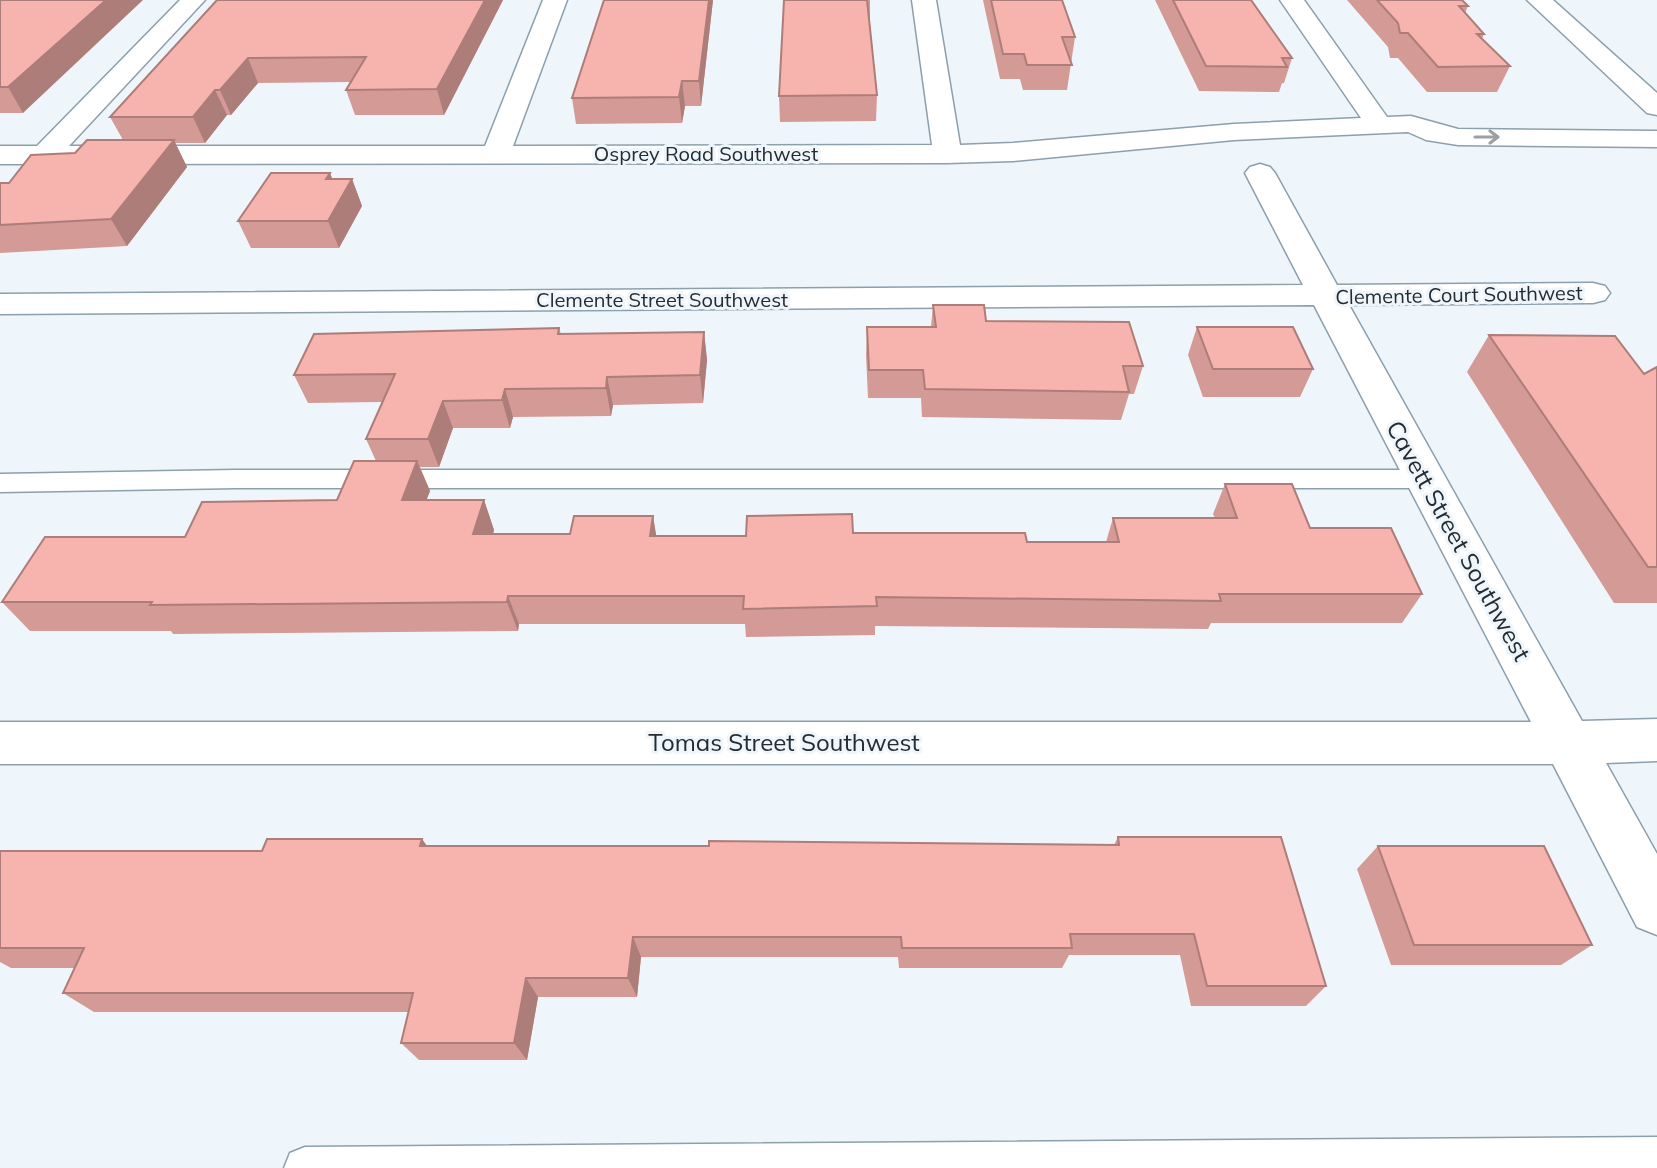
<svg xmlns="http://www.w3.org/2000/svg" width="1657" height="1168" font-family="Mulish,sans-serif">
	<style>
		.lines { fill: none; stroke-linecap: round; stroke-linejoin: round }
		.lane-casing { stroke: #8c9fac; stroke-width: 3 }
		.street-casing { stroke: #8c9fac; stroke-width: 3 }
		.secondary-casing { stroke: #8c9fac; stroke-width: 3 }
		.lane { fill: #fff; fill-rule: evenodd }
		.street { fill: #fff; fill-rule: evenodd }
		.secondary { fill: #fff; fill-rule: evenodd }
		.wall { fill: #d49a95 }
		.shaded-wall { fill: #ad7d79 }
		.building { fill: #f7b3ad; stroke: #ad7d79; stroke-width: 2 }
		.oneway { stroke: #9ca0a2 }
		.labels { text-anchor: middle; stroke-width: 6; stroke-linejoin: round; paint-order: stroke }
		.far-street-label { font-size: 20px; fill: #242c31; stroke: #eef6fc }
		.street-label { font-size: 24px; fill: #242c31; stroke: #eef6fc }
	</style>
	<rect width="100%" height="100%" fill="#eef6fc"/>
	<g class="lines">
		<defs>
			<path id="lane" d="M 236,470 L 1424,470 L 1433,473 L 1437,479 L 1433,485 L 1424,488 L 236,488 L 0,492 L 0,474 Z
				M 1657,1137 L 1657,1168 L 284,1168 L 290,1153 L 305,1147 Z"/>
			<path id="street" d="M 180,0 L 205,0 L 69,146 L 485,146 L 543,0 L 567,0 L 513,146 L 932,145 L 912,0 L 936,0 L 960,145 L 1013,143 L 1234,124 L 1361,118 L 1280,0 L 1304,0 L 1387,117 L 1411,116 L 1458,129 L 1657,131 L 1657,147 L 1458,145 L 1426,140 L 1408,132 L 1234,140 L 1013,161 L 947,163 L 0,164 L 0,146 L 37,146 Z
				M 1260,164 L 1270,167 L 1275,173 L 1337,285 L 1593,283 L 1605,286 L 1610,293 L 1605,300 L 1593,303 L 1349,305 L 1582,721 L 1657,719 L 1657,761 L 1606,763 L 1657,854 L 1657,935 L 1637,927 L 1553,764 L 0,764 L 0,722 L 1531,722 L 1314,305 L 0,314 L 0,294 L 1303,285 L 1245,173 L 1250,167 Z"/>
			<path id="secondary" d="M 1527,0 L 1553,0 L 1657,93 L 1657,115 L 1647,113 Z"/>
		</defs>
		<use href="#lane" class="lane-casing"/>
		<use href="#street" class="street-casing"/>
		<use href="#secondary" class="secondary-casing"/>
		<use href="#lane" class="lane"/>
		<use href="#street" class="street"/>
		<use href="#secondary" class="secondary"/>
	</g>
	<path class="wall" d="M 0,0 L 23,113 L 0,113 Z
		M 217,0 L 503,0 L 444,115 L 355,115 L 346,90 L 350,82 L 258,83 L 231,115 L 227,115 L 205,143 L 175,143 L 187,167 L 127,246 L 0,253 L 0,183 L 9,183 L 75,153 L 123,140 L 110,117 Z
		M 713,0 L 701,106 L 685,106 L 682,123 L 576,124 L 572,98 Z
		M 784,0 L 870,0 L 870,23 L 877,95 L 876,121 L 780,122 L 779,96 Z
		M 983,0 L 1062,0 L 1075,37 L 1067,90 L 1023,90 L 1020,79 L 1000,79 Z
		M 1155,0 L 1251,0 L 1292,58 L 1284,83 L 1282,83 L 1279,92 L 1199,91 Z
		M 1347,0 L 1462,0 L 1468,6 L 1465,13 L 1484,34 L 1482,39 L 1510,66 L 1497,92 L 1427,92 L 1398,58 L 1390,58 L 1388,47 Z
		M 330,173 L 332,179 L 352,179 L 362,206 L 339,248 L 251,248 L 238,221 Z
		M 933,305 L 1143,366 L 1134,394 L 1129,394 L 1121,420 L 922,417 L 921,398 L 868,398 L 866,355 L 867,327 L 931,327 Z
		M 1197,327 L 1313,369 L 1300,397 L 1203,397 L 1188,355 Z
		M 559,328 L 561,334 L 704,332 L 707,360 L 703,403 L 613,405 L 611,416 L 513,417 L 510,428 L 453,428 L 439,467 L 420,467 L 430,491 L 426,500 L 484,500 L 494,530 L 493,534 L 570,534 L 653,516 L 656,536 L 746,536 L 853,533 L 1027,542 L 1106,542 L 1113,518 L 1215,518 L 1213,514 L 1225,484 L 1310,528 L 1422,594 L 1402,623 L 1211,623 L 1208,629 L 875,626 L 875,635 L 746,637 L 745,624 L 519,624 L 518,631 L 173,634 L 171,631 L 30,631 L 2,602 L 185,537 L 337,500 L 376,461 L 366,439 L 382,402 L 308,403 L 294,375 Z
		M 1489,335 L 1644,374 L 1657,367 L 1657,603 L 1614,603 L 1467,372 Z
		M 1118,837 L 1326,986 L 1306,1006 L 1191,1006 L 1180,955 L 1069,955 L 1062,968 L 899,968 L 898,957 L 641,957 L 637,997 L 538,997 L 527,1060 L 419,1060 L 401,1043 L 408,1012 L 94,1012 L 63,993 L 75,968 L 11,968 L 0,962 L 0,851 L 262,851 L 422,839 L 427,846 L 1114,845 Z
		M 1378,846 L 1592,945 L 1561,965 L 1391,965 L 1357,869 Z"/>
	<path class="shaded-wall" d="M 106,0 L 143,0 L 23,113 L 8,87 Z
		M 485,0 L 503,0 L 444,115 L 437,89 Z
		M 709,0 L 713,0 L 701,106 L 699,81 Z
		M 248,58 L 258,83 L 231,115 L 220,90 Z
		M 682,81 L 685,106 L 682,123 L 679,97 Z
		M 215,90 L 227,115 L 205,143 L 193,117 Z
		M 174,140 L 187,167 L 127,246 L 111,219 Z
		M 330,173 L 340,199 L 352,179 L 362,206 L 339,248 L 328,221 L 326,179 Z
		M 704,332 L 707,360 L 703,403 L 700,375 Z
		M 607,377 L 613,405 L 611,416 L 606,388 Z
		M 505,389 L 513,417 L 510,428 L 502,400 Z
		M 443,401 L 453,428 L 439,467 L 428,439 Z
		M 417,461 L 430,491 L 415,530 L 402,500 Z
		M 484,500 L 494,530 L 485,564 L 473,534 Z
		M 653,516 L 658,546 L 650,536 Z
		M 508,596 L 519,624 L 518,631 L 507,602 Z
		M 422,839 L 437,861 L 420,846 Z
		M 633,937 L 641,957 L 637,997 L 628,978 Z
		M 526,978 L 538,997 L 527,1060 L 514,1043 Z"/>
	<path class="building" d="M 0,0 L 106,0 L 8,87 L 0,87 Z
		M 217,0 L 485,0 L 437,89 L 346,90 L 366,57 L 248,58 L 220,90 L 215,90 L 193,117 L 110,117 Z
		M 604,0 L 709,0 L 699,81 L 682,81 L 679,97 L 572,98 Z
		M 784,0 L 867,0 L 877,95 L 779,96 Z
		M 991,0 L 1062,0 L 1075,37 L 1062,37 L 1072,65 L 1027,65 L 1024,54 L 1003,54 Z
		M 1173,0 L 1251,0 L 1292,58 L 1282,58 L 1287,67 L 1206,66 Z
		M 1377,0 L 1462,0 L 1468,6 L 1459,6 L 1484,34 L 1477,34 L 1510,66 L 1438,67 L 1408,33 L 1400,33 L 1398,23 Z
		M 87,140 L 174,140 L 111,219 L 0,225 L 0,183 L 9,183 L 31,155 L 75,153 Z
		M 271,173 L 330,173 L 326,179 L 352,179 L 328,221 L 238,221 Z
		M 933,305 L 984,305 L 986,321 L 1129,322 L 1143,366 L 1123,366 L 1129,392 L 925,389 L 923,370 L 869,370 L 867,327 L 936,327 Z
		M 1197,327 L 1293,327 L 1313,369 L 1213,369 Z
		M 559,328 L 558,334 L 704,332 L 700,375 L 607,377 L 606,388 L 505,389 L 502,400 L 443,401 L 428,439 L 366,439 L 395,374 L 294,375 L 314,334 Z
		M 1489,335 L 1615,336 L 1644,374 L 1657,367 L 1657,567 L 1648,567 Z
		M 354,461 L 417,461 L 402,500 L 484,500 L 473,534 L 570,534 L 574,516 L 653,516 L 650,536 L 746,536 L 747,516 L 852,514 L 853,533 L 1025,533 L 1027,542 L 1119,542 L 1113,518 L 1237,518 L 1225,484 L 1292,484 L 1310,528 L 1391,528 L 1422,594 L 1219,594 L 1221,601 L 876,597 L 877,606 L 743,609 L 744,596 L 508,596 L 507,602 L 150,605 L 152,602 L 2,602 L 45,537 L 185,537 L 202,502 L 337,500 Z
		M 1118,837 L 1281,837 L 1326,986 L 1207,986 L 1194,934 L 1070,934 L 1072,948 L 902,948 L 901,937 L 633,937 L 628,978 L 526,978 L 514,1043 L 401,1043 L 413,993 L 63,993 L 84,948 L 0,948 L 0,851 L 262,851 L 267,839 L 422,839 L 420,846 L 709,846 L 709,841 L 1119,845 Z
		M 1378,846 L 1544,846 L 1592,945 L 1414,945 Z"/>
	<defs><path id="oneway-shaft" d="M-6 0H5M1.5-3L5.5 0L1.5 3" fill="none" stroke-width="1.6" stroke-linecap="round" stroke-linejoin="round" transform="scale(2)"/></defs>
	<use class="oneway" href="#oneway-shaft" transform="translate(1487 137)"/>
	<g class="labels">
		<g class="far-street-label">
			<text x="706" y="161">Osprey Road Southwest</text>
			<text transform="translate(1459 295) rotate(-1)" y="7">Clemente Court Southwest</text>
			<text x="662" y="307">Clemente Street Southwest</text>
		</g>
		<g class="street-label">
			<text transform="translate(1458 541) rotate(61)" y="8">Cavett Street Southwest</text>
			<text x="784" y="751">Tomas Street Southwest</text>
		</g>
	</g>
</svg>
